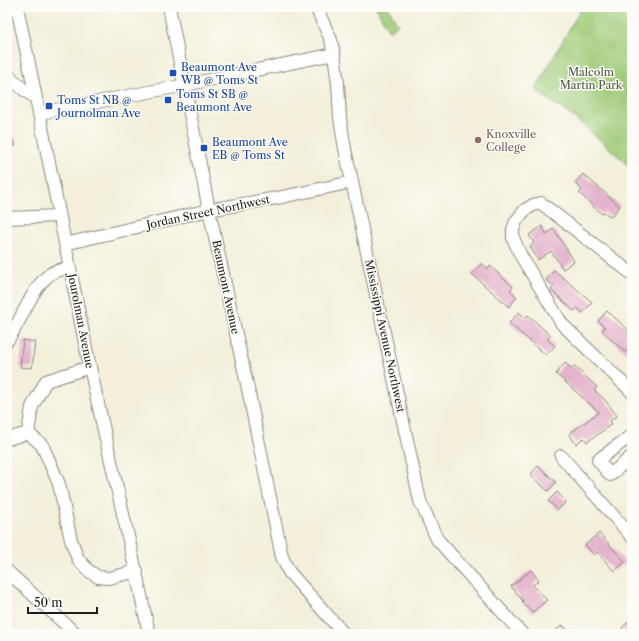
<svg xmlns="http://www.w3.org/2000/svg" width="639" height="641" font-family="'Libre Caslon Text',serif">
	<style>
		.park { fill: #9fcb78; stroke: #5e744a }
		.building { fill: #e4b3cd }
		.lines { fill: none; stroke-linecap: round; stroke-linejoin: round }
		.minor-casing { stroke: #88867b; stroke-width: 14 }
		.minor { stroke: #fff; stroke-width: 12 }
		.transit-dot { fill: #1a4fb4; stroke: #fdfcf7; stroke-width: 1.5 }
		.education-dot { fill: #8d6e63; stroke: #fdfcf7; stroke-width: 1.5 }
		.labels { text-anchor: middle; stroke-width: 3; stroke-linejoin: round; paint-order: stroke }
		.transit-label { font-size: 11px; fill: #164399; stroke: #fdfcf7; text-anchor: start }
		.park-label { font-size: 11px; fill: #4a593c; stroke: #fdfcf7 }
		.education-label { font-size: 11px; fill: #785e54; stroke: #fdfcf7; text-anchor: start }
		.street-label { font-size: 11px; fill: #1c1c1c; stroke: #fdfcf7 }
	</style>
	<rect width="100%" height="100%" fill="#fdfcf7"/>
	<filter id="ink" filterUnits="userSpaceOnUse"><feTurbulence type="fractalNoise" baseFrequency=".025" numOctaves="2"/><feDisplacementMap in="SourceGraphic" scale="8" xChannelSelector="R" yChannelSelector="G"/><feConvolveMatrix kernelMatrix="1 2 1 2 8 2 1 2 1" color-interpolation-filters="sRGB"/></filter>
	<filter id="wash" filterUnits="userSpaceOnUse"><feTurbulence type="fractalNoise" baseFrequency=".012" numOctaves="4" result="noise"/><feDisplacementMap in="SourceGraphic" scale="16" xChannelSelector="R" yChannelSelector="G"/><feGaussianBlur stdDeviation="0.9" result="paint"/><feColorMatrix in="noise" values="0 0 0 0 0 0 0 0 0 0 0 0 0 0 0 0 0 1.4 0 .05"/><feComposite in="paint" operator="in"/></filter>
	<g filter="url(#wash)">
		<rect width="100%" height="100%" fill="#f3efda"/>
		<path class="park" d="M 376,7 L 388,7 L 398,25 L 389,31 Z
			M 582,7 L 632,7 L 632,168 L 576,119 L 535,90 Z"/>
		<g id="blocks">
			<path class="building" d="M 7,129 L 16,145 L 7,150 Z
				M 583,174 L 620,206 L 611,217 L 604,212 L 602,214 L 579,193 L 582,190 L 575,183 Z
				M 542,226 L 546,234 L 554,229 L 574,261 L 563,269 L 551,251 L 538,260 L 530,246 L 534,243 L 529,235 Z
				M 482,263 L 488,269 L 490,266 L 513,287 L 510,290 L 517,297 L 509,307 L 472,274 Z
				M 554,270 L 592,302 L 583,313 L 577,308 L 574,311 L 551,290 L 554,286 L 546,280 Z
				M 607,311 L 632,333 L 632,353 L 628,349 L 625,352 L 602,331 L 605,327 L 598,321 Z
				M 519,312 L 525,318 L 528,315 L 551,336 L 547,339 L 555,346 L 546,355 L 509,323 Z
				M 23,340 L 35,342 L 32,368 L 20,367 Z
				M 565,363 L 572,369 L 574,366 L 597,387 L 594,390 L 605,400 L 617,416 L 610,421 L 612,424 L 587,442 L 584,438 L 576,444 L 569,434 L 599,412 L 556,374 Z
				M 538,466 L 556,482 L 548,491 L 530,475 Z
				M 557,492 L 566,502 L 558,510 L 548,501 Z
				M 599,533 L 625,562 L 614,571 L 597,552 L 594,555 L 585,545 Z
				M 531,570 L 539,580 L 533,585 L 547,600 L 532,613 L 522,602 L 523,601 L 511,586 Z
				M 632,618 L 632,634 L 627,634 L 622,628 Z
				M 563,625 L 570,634 L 551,634 Z"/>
		</g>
	</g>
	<g filter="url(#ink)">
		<use href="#blocks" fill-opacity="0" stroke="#88867b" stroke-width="1"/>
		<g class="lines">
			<defs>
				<path id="minor" d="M 17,7 C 43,127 65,247 90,367 C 109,456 131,544 149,634
					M 169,7 L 209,210 L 248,389 L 282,557 L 289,572 L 344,634
					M 316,7 L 331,40 L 334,54 L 338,84 L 340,118 L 345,149 L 420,501 L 437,539 L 522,634
					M 7,74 L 23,89 L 36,98
					M 40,113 L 185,85 L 334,54
					M 7,218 L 59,216
					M 65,244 L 209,210 L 282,197 L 352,182
					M 632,274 L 541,203 L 533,205 L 525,210 L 516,221 L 513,230 L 513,238 L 521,256 L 562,324 L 632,392
					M 7,341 C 21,322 31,289 49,275 C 55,270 63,269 70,268
					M 90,367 L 46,381 L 32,407 L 28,433 L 42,445 L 47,456 L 59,484 L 71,540 L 78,559 L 89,571 L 98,577 L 109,578 L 137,571
					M 632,435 L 598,460 L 610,475 L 632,456
					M 7,439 L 28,433
					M 561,456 L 632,537
					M 7,571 L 76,634"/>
			</defs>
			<use href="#minor" class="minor-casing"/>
			<use href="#minor" class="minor"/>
		</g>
	</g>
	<g class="transit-dot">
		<rect x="169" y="69" width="8" height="8" rx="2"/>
		<rect x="164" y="96" width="8" height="8" rx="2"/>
		<rect x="45" y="102" width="8" height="8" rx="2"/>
		<rect x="200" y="144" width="8" height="8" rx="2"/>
	</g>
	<circle class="education-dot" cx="478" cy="140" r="4"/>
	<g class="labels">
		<g class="transit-label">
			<text x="181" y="71">Beaumont Ave<tspan x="181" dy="13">WB @ Toms St</tspan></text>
			<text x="176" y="98">Toms St SB @<tspan x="176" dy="13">Beaumont Ave</tspan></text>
			<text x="57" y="104">Toms St NB @<tspan x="57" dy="13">Journolman Ave</tspan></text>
			<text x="212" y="146">Beaumont Ave<tspan x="212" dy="13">EB @ Toms St</tspan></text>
		</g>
		<g class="park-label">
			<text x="591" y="76">Malcolm<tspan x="591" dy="13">Martin Park</tspan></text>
		</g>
		<g class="education-label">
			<text x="486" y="138">Knoxville<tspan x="486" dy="13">College</tspan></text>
		</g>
		<g class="street-label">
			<text transform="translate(208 212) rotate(-12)" y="4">Jordan Street Northwest</text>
			<text transform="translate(226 287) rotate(78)" y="4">Beaumont Avenue</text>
			<text transform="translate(81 321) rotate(79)" y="4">Jourolman Avenue</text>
			<text transform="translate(385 336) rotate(78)" y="4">Mississippi Avenue Northwest</text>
		</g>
	</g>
	<rect width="639" height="641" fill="none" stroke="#fdfcf7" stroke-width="24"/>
	<path d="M28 607v6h69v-6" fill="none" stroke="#1c1c1c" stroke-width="2"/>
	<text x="34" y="607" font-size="12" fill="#1c1c1c" stroke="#fdfcf7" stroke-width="3" paint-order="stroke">50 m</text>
</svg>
